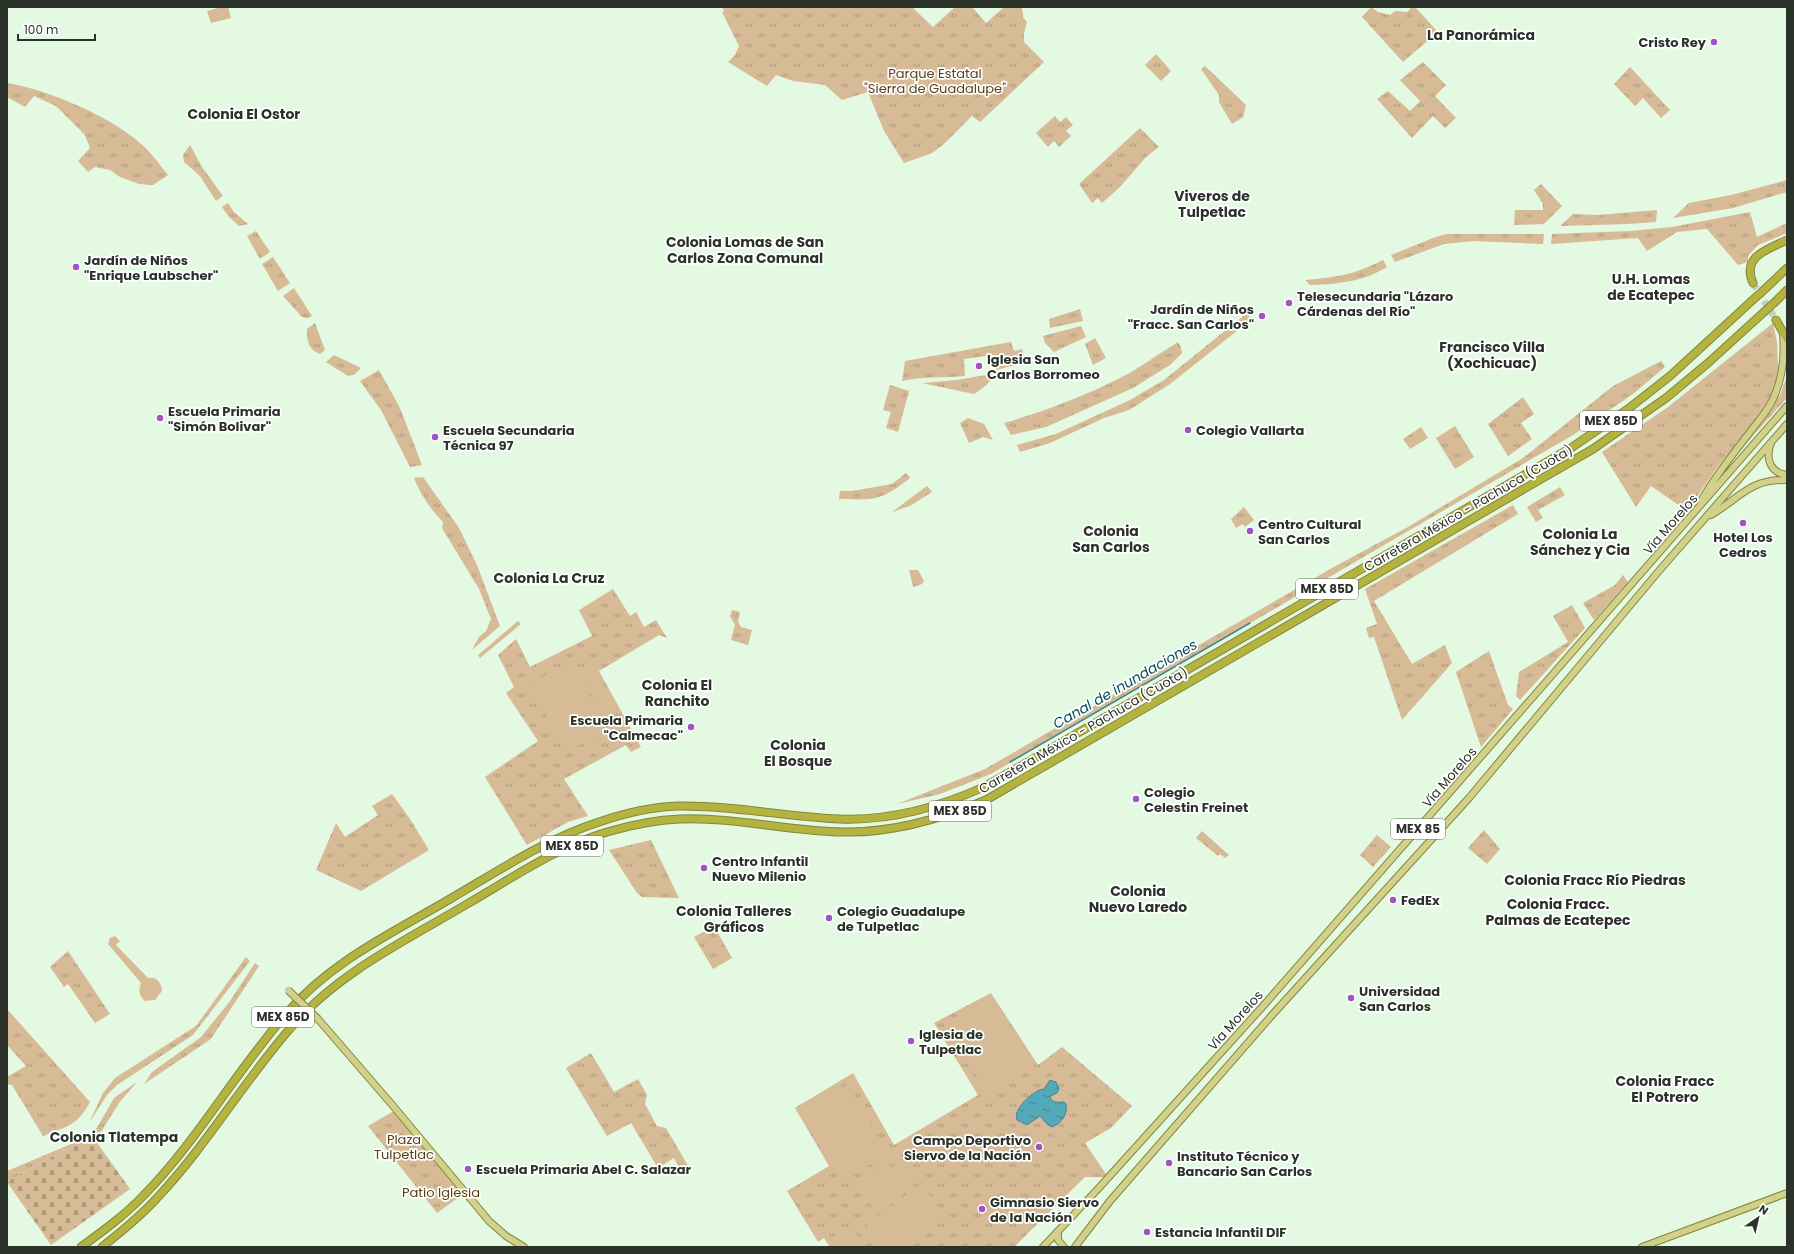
<svg xmlns="http://www.w3.org/2000/svg" width="1794" height="1254" font-family="Poppins,sans-serif">
	<style>
		.grass { fill: url(#grass-tufts) }
		.cemetery { fill: url(#cemetery-stones) }
		.garden { fill: #d6bb96 }
		.water { fill: url(#water-ripples); stroke: #47858e }
		.lines { fill: none; stroke-linecap: round; stroke-linejoin: round }
		.stream { stroke: #47858e; stroke-width: 1.5 }
		.highway-tunnel { stroke: #bed1bd; stroke-width: 7; stroke-dasharray: 7 3.5; stroke-linecap: butt }
		.major-casing { stroke: #848638; stroke-width: 8 }
		.highway-casing { stroke: #848638; stroke-width: 9 }
		.major { stroke: #d2d18c; stroke-width: 6 }
		.highway { stroke: #b4b340; stroke-width: 7 }
		.major-bridge-casing { stroke: #848638; stroke-width: 8; stroke-linecap: butt }
		.highway-bridge-casing { stroke: #848638; stroke-width: 9; stroke-linecap: butt }
		.major-bridge { stroke: #d2d18c; stroke-width: 6 }
		.highway-bridge { stroke: #b4b340; stroke-width: 7 }
		.poi-dot { fill: #a053c5; stroke: #fff; stroke-width: 1.5 }
		.labels { text-anchor: middle; stroke-width: 3.5; stroke-linejoin: round; paint-order: stroke }
		.shield { fill: #fff; stroke: #6a7069; stroke-width: 1 }
		.shield-label { font-size: 12px; font-weight: bold; fill: #2a3229 }
		.poi-label { font-size: 13px; font-weight: bold; fill: #2a3229; stroke: #fff; text-anchor: start }
		.park-label { font-size: 13px; fill: #5a3f14; stroke: #fff }
		.street-label { font-size: 13px; fill: #2a3229; stroke: #fff }
		.neighbourhood-label { font-size: 14px; font-weight: bold; fill: #2a3229; stroke: #fff }
		.water-label { font-size: 14px; font-style: italic; fill: #00505c; stroke: #fff }
	</style>
	<defs>
		<pattern id="grass-tufts" width="24" height="20" patternUnits="userSpaceOnUse"><rect width="24" height="20" fill="#d6bb96"/><path d="M3 7l-1-3M5 7V3M7 7l1-3M15 17l-1-3M17 17v-4M19 17l1-3" fill="none" stroke="#ae997a"/></pattern>
		<pattern id="cemetery-stones" width="16" height="16" patternUnits="userSpaceOnUse"><rect width="16" height="16" fill="#d6bb96"/><path d="M2 7V4a2 2 0 0 1 4 0v3zM10 15v-3a2 2 0 0 1 4 0v3z" fill="#ae997a"/></pattern>
		<pattern id="water-ripples" width="26" height="14" patternUnits="userSpaceOnUse"><rect width="26" height="14" fill="#53a9b9"/><path d="M2 4q2-2 4 0t4 0M15 11q2-2 4 0t4 0" fill="none" stroke="#458a96"/></pattern>
	</defs>
	<rect width="100%" height="100%" fill="#e3f9e2"/>
	<path class="grass" d="M 722,7 L 912,7 L 933,27 L 955,7 L 972,7 L 986,23 L 1004,7 L 1022,7 L 1023,17 L 1027,22 L 1024,33 L 1024,42 L 1044,62 L 980,122 L 972,116 L 944,144 L 932,153 L 904,163 L 884,131 L 868,92 L 842,100 L 825,85 L 793,81 L 776,75 L 767,86 L 728,62 L 735,55 L 739,46 L 722,12 L 724,11 Z
		M 1371,7 L 1378,12 L 1390,15 L 1395,11 L 1407,12 L 1412,7 L 1415,7 L 1438,32 L 1403,62 L 1362,17 Z
		M 1156,54 L 1171,71 L 1161,81 L 1145,65 Z
		M 1423,62 L 1446,85 L 1435,96 L 1456,118 L 1445,128 L 1433,116 L 1412,138 L 1377,99 L 1388,91 L 1410,111 L 1420,101 L 1400,80 Z
		M 1205,66 L 1246,105 L 1243,117 L 1232,124 L 1219,102 L 1219,95 L 1201,69 Z
		M 1630,67 L 1670,110 L 1661,118 L 1643,98 L 1635,106 L 1614,84 Z
		M 7,83 C 46,89 110,116 140,143 C 151,152 159,164 168,175 L 153,185 L 139,184 L 120,177 L 110,170 L 95,167 L 88,172 L 78,161 L 90,148 L 85,135 L 56,106 L 34,96 L 25,107 L 7,97 Z
		M 1055,116 L 1060,122 L 1066,117 L 1073,125 L 1066,131 L 1071,136 L 1059,147 L 1054,141 L 1048,147 L 1036,133 Z
		M 1140,128 L 1159,147 L 1146,157 L 1120,187 L 1102,203 L 1098,198 L 1092,203 L 1079,184 Z
		M 190,145 L 202,167 L 223,196 L 216,201 L 200,176 L 184,162 L 183,155 Z
		M 1787,180 L 1787,192 L 1733,208 L 1673,218 L 1689,203 L 1731,195 Z
		M 1541,184 L 1562,206 L 1544,224 L 1514,225 L 1515,210 L 1543,210 L 1543,204 L 1534,190 Z
		M 228,203 L 234,212 L 248,224 L 239,226 L 229,217 L 222,207 Z
		M 1657,210 L 1656,222 L 1628,224 L 1560,226 L 1573,214 L 1598,215 Z
		M 1750,212 L 1757,237 L 1787,223 L 1787,233 L 1758,245 L 1748,256 L 1748,262 L 1738,265 L 1707,229 L 1677,232 L 1647,251 L 1638,238 L 1551,244 L 1552,234 L 1631,231 L 1672,227 Z
		M 256,231 L 270,252 L 260,259 L 247,236 Z
		M 1446,234 L 1544,234 L 1543,244 L 1473,241 L 1444,244 L 1395,262 L 1391,255 L 1433,238 Z
		M 273,257 L 290,283 L 278,291 L 262,264 Z
		M 1383,260 L 1387,267 C 1363,282 1337,284 1310,285 L 1305,280 C 1338,277 1353,275 1383,260 Z
		M 294,288 L 312,316 L 308,318 L 302,317 L 283,296 Z
		M 1080,309 L 1083,321 L 1050,328 L 1049,319 Z
		M 1247,313 L 1252,319 L 1170,384 L 1129,410 L 1104,418 L 1050,443 L 1020,452 L 1017,445 L 1056,434 L 1130,400 L 1164,380 Z
		M 315,323 L 325,350 L 320,354 C 308,349 307,341 307,329 Z
		M 1773,323 L 1777,342 L 1778,365 L 1777,380 L 1771,395 L 1765,407 L 1716,469 L 1687,511 L 1651,486 L 1636,507 L 1602,452 L 1668,407 Z
		M 1081,326 L 1086,337 L 1054,352 L 1045,343 L 1043,336 Z
		M 1095,338 L 1106,358 L 1093,365 L 1085,344 Z
		M 1011,342 L 1014,351 L 1022,349 L 1026,362 L 996,370 L 993,355 L 964,359 L 965,376 C 944,378 922,376 902,381 L 905,361 Z
		M 1178,342 L 1181,347 L 1182,353 L 1170,365 L 1133,388 L 1046,427 L 1011,435 L 1004,423 C 1043,412 1082,397 1118,379 C 1139,369 1158,354 1178,342 Z
		M 334,355 L 361,368 L 355,374 L 348,376 L 326,362 Z
		M 1661,361 L 1665,367 L 1633,394 L 1573,435 L 991,774 L 940,794 L 897,804 L 985,769 L 1332,568 L 1408,527 L 1523,458 L 1613,386 Z
		M 379,370 L 400,408 L 422,465 L 410,467 L 381,410 L 360,381 Z
		M 998,373 L 984,387 L 974,394 L 922,383 L 957,380 Z
		M 1787,376 L 1787,398 L 1742,448 L 1780,395 Z
		M 890,385 L 909,391 L 898,432 L 886,428 L 891,412 L 883,410 Z
		M 1523,397 L 1534,414 L 1521,423 L 1532,439 L 1508,456 L 1488,424 Z
		M 968,418 L 984,424 L 993,440 L 983,437 L 969,443 L 960,423 Z
		M 1455,426 L 1474,457 L 1455,469 L 1436,438 Z
		M 1421,427 L 1428,438 L 1410,449 L 1403,439 Z
		M 906,473 L 910,478 C 881,501 875,500 839,499 L 840,491 L 852,491 L 892,484 Z
		M 423,477 L 459,528 L 477,565 L 500,626 L 472,650 L 479,637 L 486,631 L 491,619 L 479,589 L 442,528 L 443,522 C 430,509 421,495 414,478 Z
		M 927,486 L 932,492 L 910,506 L 892,512 Z
		M 1560,487 L 1565,495 L 1538,510 L 1543,518 L 1536,522 L 1527,507 Z
		M 1513,505 L 1518,514 L 1374,601 L 1412,664 L 1445,645 L 1452,663 L 1402,720 L 1374,637 L 1369,638 L 1366,628 L 1377,624 L 1365,589 Z
		M 1244,507 L 1254,520 L 1245,527 L 1243,524 L 1236,528 L 1231,519 Z
		M 909,570 L 918,570 L 924,581 L 922,584 L 913,587 Z
		M 1623,575 L 1628,582 L 1594,620 L 1583,603 L 1615,585 Z
		M 613,589 L 630,616 L 636,612 L 644,627 L 656,620 L 667,638 L 659,635 L 599,671 L 641,747 L 631,752 L 626,745 L 564,779 L 588,816 L 568,822 L 527,845 L 485,777 L 538,741 L 506,693 L 514,687 L 498,655 L 516,639 L 530,667 L 592,636 L 579,610 Z
		M 1572,605 L 1585,628 L 1520,700 L 1516,696 L 1519,672 L 1568,642 L 1553,616 Z
		M 732,610 L 740,612 L 738,621 L 741,627 L 752,630 L 748,645 L 731,640 L 735,625 L 730,616 Z
		M 518,621 L 521,624 L 480,658 L 478,655 Z
		M 1489,651 L 1508,705 L 1513,709 L 1481,747 L 1456,672 Z
		M 392,794 L 410,819 L 429,850 L 361,891 L 316,870 L 336,823 L 345,837 L 378,815 L 372,806 Z
		M 1484,830 L 1500,849 L 1487,864 L 1468,848 Z
		M 1202,831 L 1229,855 L 1225,858 L 1220,854 L 1218,856 L 1196,838 Z
		M 1377,835 L 1391,847 L 1373,867 L 1360,855 Z
		M 651,840 L 679,898 L 642,897 L 637,893 L 609,850 Z
		M 714,926 L 732,958 L 713,969 L 694,937 Z
		M 68,951 L 110,1014 L 95,1023 L 68,984 L 64,987 L 50,967 Z
		M 246,957 L 250,961 L 193,1035 L 117,1085 L 107,1095 L 89,1123 L 103,1093 L 115,1078 L 196,1026 Z
		M 255,963 L 259,966 L 211,1039 L 144,1084 L 152,1072 L 201,1037 L 230,1001 Z
		M 991,993 L 1038,1065 L 1062,1047 L 1132,1106 L 1111,1128 L 1085,1143 L 1108,1177 L 1085,1177 L 1014,1247 L 830,1247 L 824,1238 L 818,1242 L 787,1191 L 829,1166 L 795,1108 L 853,1073 L 894,1145 L 978,1095 L 934,1023 Z
		M 7,1009 L 90,1102 C 77,1126 68,1126 43,1136 L 12,1085 L 7,1084 L 7,1077 L 26,1066 L 7,1045 Z
		M 591,1053 L 614,1092 L 638,1079 L 647,1095 L 645,1104 L 657,1126 L 666,1128 L 690,1169 L 682,1173 L 674,1158 L 658,1168 L 631,1123 L 607,1136 L 566,1068 Z
		M 137,1082 L 119,1103 L 96,1140 L 90,1136 L 7,1182 L 7,1171 L 90,1136 L 98,1126 L 114,1098 Z
		M 394,1111 L 463,1194 L 437,1213 L 368,1126 Z"/>
	<path class="cemetery" d="M 90,1136 L 98,1140 L 98,1144 L 130,1189 L 51,1245 L 7,1182 Z"/>
	<path class="garden" d="M 222,7 L 228,7 L 231,18 L 211,23 L 207,11 Z
		M 571,661 L 608,729 L 566,752 L 529,684 Z
		M 596,671 L 615,704 L 601,712 L 583,678 Z
		M 115,936 L 120,941 L 116,945 L 148,978 C 156,976 162,983 162,991 L 155,1000 L 145,1001 C 139,996 138,991 141,983 L 108,944 L 110,938 Z
		M 991,995 L 1035,1065 L 988,1094 L 944,1024 Z
		M 848,1084 L 888,1155 L 840,1181 L 800,1110 Z
		M 989,1130 L 1000,1141 L 978,1161 L 967,1151 Z
		M 1041,1133 L 1046,1133 L 1054,1143 L 1036,1161 L 1034,1162 L 1027,1158 L 1025,1149 Z
		M 919,1142 L 936,1159 L 926,1168 L 909,1151 Z
		M 902,1158 L 919,1174 L 909,1184 L 893,1167 Z
		M 890,1165 L 907,1186 L 889,1201 L 886,1199 L 874,1209 L 854,1183 L 867,1173 L 872,1180 Z
		M 921,1184 L 946,1217 L 907,1247 L 883,1247 L 866,1225 Z
		M 851,1225 L 864,1247 L 830,1247 L 826,1241 Z"/>
	<path class="water" d="M 1050,1080 L 1056,1082 L 1059,1089 L 1057,1093 L 1050,1096 C 1051,1104 1058,1102 1064,1102 L 1066,1104 C 1068,1114 1062,1123 1052,1127 L 1047,1124 L 1040,1116 L 1027,1125 L 1017,1120 C 1012,1109 1035,1089 1044,1089 Z"/>
	<g class="lines">
		<path class="stream" d="M 1010,762 L 1250,623"/>
		<path class="highway-tunnel" d="M 1753,283 L 1776,320"/>
		<defs>
			<path id="major" d="M 1771,443 C 1765,458 1770,473 1787,475
				M 1701,501 C 1715,476 1733,454 1750,432 C 1758,421 1768,411 1773,399 C 1783,378 1785,356 1783,333
				M 1711,515 C 1740,498 1749,479 1787,480
				M 318,1019 L 394,1107 L 489,1221 L 506,1236 L 524,1247
				M 1058,1233 L 1058,1240 L 1064,1247
				M 1043,1247 L 1097,1190 L 1264,1005 L 1787,406
				M 1075,1247 L 1110,1201 L 1273,1014 L 1469,798 L 1658,572 L 1787,424
				M 1642,1247 L 1787,1193"/>
			<path id="highway" d="M 1753,283 C 1741,256 1769,249 1787,240
				M 1766,288 L 1787,268
				M 1775,302 L 1787,290
				M 1776,320 L 1787,339
				M 81,1247 C 103,1231 125,1215 143,1196 C 198,1140 236,1071 287,1013 C 330,962 394,932 450,899 C 498,871 546,839 599,822 C 625,813 651,807 678,806 C 732,805 786,817 840,819 C 891,821 940,807 986,786 L 1571,448 L 1628,409 L 1670,376 L 1756,297
				M 102,1247 C 121,1232 141,1216 157,1198 C 208,1144 245,1079 294,1024 C 341,971 407,940 467,904 C 512,878 557,847 607,832 C 631,825 655,820 680,819 C 735,817 788,831 843,832 C 893,833 941,819 986,800 L 1593,449 L 1666,398 L 1708,363 L 1764,312"/>
		</defs>
		<use href="#major" class="major-casing"/>
		<use href="#highway" class="highway-casing"/>
		<use href="#major" class="major"/>
		<use href="#highway" class="highway"/>
		<defs>
			<path id="major-bridge" d="M 288,990 L 318,1019"/>
			<path id="highway-bridge" d="M 1756,297 L 1766,288
				M 1764,312 L 1775,302"/>
		</defs>
		<use href="#major-bridge" class="major-bridge-casing"/>
		<use href="#highway-bridge" class="highway-bridge-casing"/>
		<use href="#major-bridge" class="major-bridge"/>
		<use href="#highway-bridge" class="highway-bridge"/>
	</g>
	<g class="poi-dot">
		<circle cx="1714" cy="42" r="4"/>
		<circle cx="76" cy="267" r="4"/>
		<circle cx="1289" cy="303" r="4"/>
		<circle cx="1262" cy="316" r="4"/>
		<circle cx="979" cy="366" r="4"/>
		<circle cx="160" cy="418" r="4"/>
		<circle cx="1188" cy="430" r="4"/>
		<circle cx="435" cy="437" r="4"/>
		<circle cx="1743" cy="523" r="4"/>
		<circle cx="1250" cy="531" r="4"/>
		<circle cx="691" cy="727" r="4"/>
		<circle cx="1136" cy="799" r="4"/>
		<circle cx="704" cy="868" r="4"/>
		<circle cx="1393" cy="900" r="4"/>
		<circle cx="829" cy="918" r="4"/>
		<circle cx="1351" cy="998" r="4"/>
		<circle cx="911" cy="1041" r="4"/>
		<circle cx="1039" cy="1147" r="4"/>
		<circle cx="1169" cy="1163" r="4"/>
		<circle cx="468" cy="1169" r="4"/>
		<circle cx="982" cy="1209" r="4"/>
		<circle cx="1147" cy="1232" r="4"/>
	</g>
	<g class="labels">
		<g class="shield">
			<rect x="1580" y="411" width="62" height="20" rx="3"/>
			<rect x="1296" y="579" width="62" height="20" rx="3"/>
			<rect x="929" y="801" width="62" height="20" rx="3"/>
			<rect x="1391" y="819" width="54" height="20" rx="3"/>
			<rect x="541" y="836" width="62" height="20" rx="3"/>
			<rect x="252" y="1007" width="62" height="20" rx="3"/>
		</g>
		<g class="shield-label">
			<text x="1611" y="425">MEX 85D</text>
			<text x="1327" y="593">MEX 85D</text>
			<text x="960" y="815">MEX 85D</text>
			<text x="1418" y="833">MEX 85</text>
			<text x="572" y="850">MEX 85D</text>
			<text x="283" y="1021">MEX 85D</text>
		</g>
		<g class="poi-label">
			<text x="1706" y="47" text-anchor="end">Cristo Rey</text>
			<text x="84" y="265">Jardín de Niños<tspan x="84" dy="15">"Enrique Laubscher"</tspan></text>
			<text x="1297" y="301">Telesecundaria "Lázaro<tspan x="1297" dy="15">Cárdenas del Río"</tspan></text>
			<text x="1254" y="314" text-anchor="end">Jardín de Niños<tspan x="1254" dy="15">"Fracc. San Carlos"</tspan></text>
			<text x="987" y="364">Iglesia San<tspan x="987" dy="15">Carlos Borromeo</tspan></text>
			<text x="168" y="416">Escuela Primaria<tspan x="168" dy="15">"Simón Bolivar"</tspan></text>
			<text x="443" y="435">Escuela Secundaria<tspan x="443" dy="15">Técnica 97</tspan></text>
			<text x="1196" y="435">Colegio Vallarta</text>
			<text x="1258" y="529">Centro Cultural<tspan x="1258" dy="15">San Carlos</tspan></text>
			<text x="1743" y="542" text-anchor="middle">Hotel Los<tspan x="1743" dy="15">Cedros</tspan></text>
			<text x="683" y="725" text-anchor="end">Escuela Primaria<tspan x="683" dy="15">"Calmecac"</tspan></text>
			<text x="1144" y="797">Colegio<tspan x="1144" dy="15">Celestin Freinet</tspan></text>
			<text x="712" y="866">Centro Infantil<tspan x="712" dy="15">Nuevo Milenio</tspan></text>
			<text x="1401" y="905">FedEx</text>
			<text x="837" y="916">Colegio Guadalupe<tspan x="837" dy="15">de Tulpetlac</tspan></text>
			<text x="1359" y="996">Universidad<tspan x="1359" dy="15">San Carlos</tspan></text>
			<text x="919" y="1039">Iglesia de<tspan x="919" dy="15">Tulpetlac</tspan></text>
			<text x="1031" y="1145" text-anchor="end">Campo Deportivo<tspan x="1031" dy="15">Siervo de la Nación</tspan></text>
			<text x="1177" y="1161">Instituto Técnico y<tspan x="1177" dy="15">Bancario San Carlos</tspan></text>
			<text x="476" y="1174">Escuela Primaria Abel C. Salazar</text>
			<text x="990" y="1207">Gimnasio Siervo<tspan x="990" dy="15">de la Nación</tspan></text>
			<text x="1155" y="1237">Estancia Infantil DIF</text>
		</g>
		<g class="park-label">
			<text x="935" y="78">Parque Estatal<tspan x="935" dy="15">"Sierra de Guadalupe"</tspan></text>
			<text x="404" y="1144">Plaza<tspan x="404" dy="15">Tulpetlac</tspan></text>
			<text x="441" y="1197">Patio Iglesia</text>
		</g>
		<g class="street-label">
			<text transform="translate(1468 508) rotate(-30)" y="5">Carretera México - Pachuca (Cuota)</text>
			<text transform="translate(1670 524) rotate(-49)" y="5">Vía Morelos</text>
			<text transform="translate(1083 730) rotate(-30)" y="5">Carretera México - Pachuca (Cuota)</text>
			<text transform="translate(1449 777) rotate(-49)" y="5">Vía Morelos</text>
			<text transform="translate(1235 1020) rotate(-48)" y="5">Vía Morelos</text>
		</g>
		<g class="neighbourhood-label">
			<text x="1481" y="40">La Panorámica</text>
			<text x="244" y="119">Colonia El Ostor</text>
			<text x="1212" y="201">Viveros de<tspan x="1212" dy="16">Tulpetlac</tspan></text>
			<text x="745" y="247">Colonia Lomas de San<tspan x="745" dy="16">Carlos Zona Comunal</tspan></text>
			<text x="1651" y="284">U.H. Lomas<tspan x="1651" dy="16">de Ecatepec</tspan></text>
			<text x="1492" y="352">Francisco Villa<tspan x="1492" dy="16">(Xochicuac)</tspan></text>
			<text x="1111" y="536">Colonia<tspan x="1111" dy="16">San Carlos</tspan></text>
			<text x="1580" y="539">Colonia La<tspan x="1580" dy="16">Sánchez y Cia</tspan></text>
			<text x="549" y="583">Colonia La Cruz</text>
			<text x="677" y="690">Colonia El<tspan x="677" dy="16">Ranchito</tspan></text>
			<text x="798" y="750">Colonia<tspan x="798" dy="16">El Bosque</tspan></text>
			<text x="1595" y="885">Colonia Fracc Río Piedras</text>
			<text x="1138" y="896">Colonia<tspan x="1138" dy="16">Nuevo Laredo</tspan></text>
			<text x="1558" y="909">Colonia Fracc.<tspan x="1558" dy="16">Palmas de Ecatepec</tspan></text>
			<text x="734" y="916">Colonia Talleres<tspan x="734" dy="16">Gráficos</tspan></text>
			<text x="1665" y="1086">Colonia Fracc<tspan x="1665" dy="16">El Potrero</tspan></text>
			<text x="114" y="1142">Colonia Tlatempa</text>
		</g>
		<g class="water-label">
			<text transform="translate(1125 684) rotate(-30)" y="5">Canal de inundaciones</text>
		</g>
	</g>
	<rect width="1794" height="1254" fill="none" stroke="#2a3229" stroke-width="16"/>
	<g transform="translate(1758 1218) rotate(34)" stroke="#ffffff" stroke-width="3" paint-order="stroke">
	<path d="M0-3L7 15L0 10L-7 15Z" fill="#2a3229"/>
	<text y="-6" font-size="11" font-weight="bold" text-anchor="middle" fill="#2a3229">N</text>
	</g>
	<path d="M18 34v6h77v-6" fill="none" stroke="#2a3229" stroke-width="2"/>
	<text x="24" y="34" font-size="12" fill="#2a3229" stroke="#ffffff" stroke-width="3" paint-order="stroke">100 m</text>
</svg>
